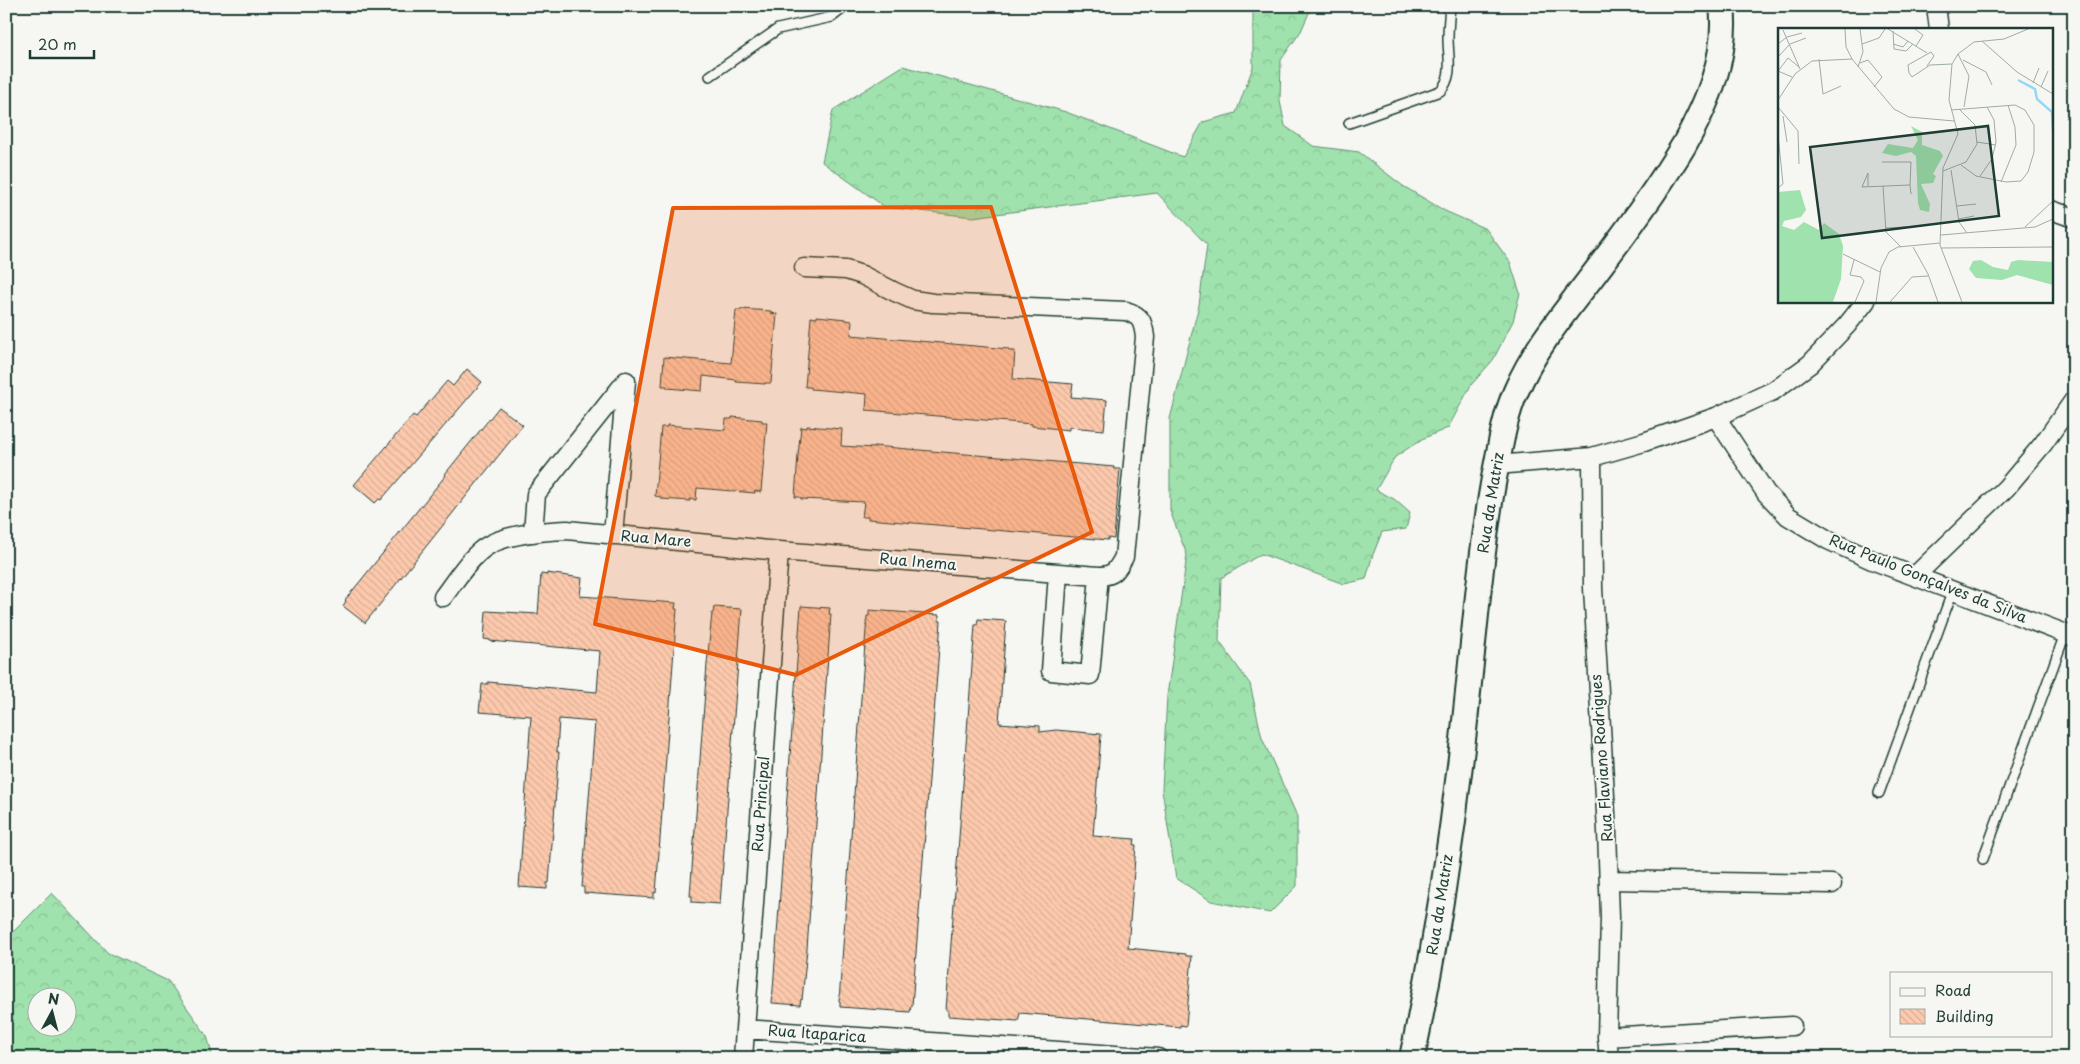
<svg xmlns="http://www.w3.org/2000/svg" width="2080" height="1064" font-family="'Playpen Sans',sans-serif">
	<style>
		.forest { fill: url(#forest-crowns); stroke: #609070; fill-rule: evenodd }
		.building { fill: url(#building-back-hatch); stroke: #1f3d34 }
		.lines { fill: none; stroke-linecap: round; stroke-linejoin: round }
		.service-casing { stroke: #1f3d34; stroke-width: 12 }
		.minor-casing { stroke: #1f3d34; stroke-width: 21 }
		.secondary-casing { stroke: #1f3d34; stroke-width: 28 }
		.service { stroke: #f6f6f2; stroke-width: 9 }
		.minor { stroke: #f6f6f2; stroke-width: 18 }
		.secondary { stroke: #f6f6f2; stroke-width: 24 }
		.marked { fill: #e8590c; fill-opacity: 0.2; stroke: #e8590c; stroke-width: 4; stroke-linejoin: round }
		.labels { text-anchor: middle; stroke-width: 4; stroke-linejoin: round; paint-order: stroke }
		.street-label { font-size: 15px; fill: #1f3d34; stroke: #f6f6f2 }
		.inset-river { fill: none; stroke: #93d9f5; stroke-width: 2.5 }
		.inset-road { fill: none; stroke: #a0aca6; stroke-width: 1 }
		.view { fill: #1f3d34; fill-opacity: 0.15; stroke: #1f3d34; stroke-width: 2.5 }
		.inset-edge { fill: none; stroke: #1f3d34; stroke-width: 2.5 }
	</style>
	<defs>
		<pattern id="forest-crowns" width="20" height="18" patternUnits="userSpaceOnUse" patternTransform="scale(1.25)"><rect width="20" height="18" fill="#a0e2ad"/><path d="M2 6a3 3 0 1 1 6 0M12 15a3 3 0 1 1 6 0" fill="none" stroke="#89c395"/></pattern>
		<pattern id="building-back-hatch" width="6" height="6" patternUnits="userSpaceOnUse" patternTransform="scale(1.25)"><rect width="6" height="6" fill="#fdc9ad"/><path d="M-1 5l2 2M0 0l6 6M5-1l2 2" fill="none" stroke="#d8ae95"/></pattern>
	</defs>
	<rect width="100%" height="100%" fill="#f6f6f2"/>
	<filter id="ink" filterUnits="userSpaceOnUse"><feTurbulence type="fractalNoise" baseFrequency=".02" numOctaves="2"/><feDisplacementMap in="SourceGraphic" scale="10" xChannelSelector="R" yChannelSelector="G"/><feConvolveMatrix kernelMatrix="1 2 1 2 8 2 1 2 1" color-interpolation-filters="sRGB"/></filter>
	<g filter="url(#ink)">
		<path class="forest" d="M 1253,6 L 1312,6 L 1301,31 L 1281,60 L 1280,101 L 1285,126 L 1313,146 L 1359,152 L 1403,186 L 1445,211 L 1486,229 L 1510,262 L 1520,293 L 1513,321 L 1493,360 L 1471,385 L 1448,428 L 1422,439 L 1395,457 L 1376,490 L 1394,499 L 1410,513 L 1406,529 L 1382,532 L 1372,557 L 1366,579 L 1344,584 L 1261,554 L 1221,578 L 1219,641 L 1250,684 L 1262,738 L 1297,816 L 1297,886 L 1270,913 L 1211,901 L 1176,878 L 1162,790 L 1167,696 L 1187,555 L 1170,511 L 1170,419 L 1199,305 L 1207,245 L 1157,193 L 973,217 L 885,207 L 822,162 L 833,110 L 903,66 L 1066,112 L 1183,157 L 1203,122 L 1236,113 L 1253,67 Z
			M 52,893 L 108,953 L 168,981 L 207,1036 L 213,1058 L 6,1058 L 6,939 ZM 38,996 L 68,996 L 68,1026 L 38,1026 Z"/>
		<path class="building" d="M 742,309 L 771,311 L 771,313 L 777,314 L 771,383 L 765,383 L 765,384 L 736,382 L 736,380 L 703,376 L 702,391 L 667,388 L 667,386 L 662,386 L 664,357 L 731,363 L 736,310 L 742,310 Z
			M 817,316 L 846,319 L 846,320 L 852,321 L 851,335 L 1009,349 L 1009,351 L 1015,351 L 1013,379 L 1073,384 L 1071,397 L 1107,400 L 1104,430 L 1069,427 L 1069,430 L 1032,426 L 1032,424 L 866,410 L 867,394 L 811,389 L 811,387 L 805,387 L 811,317 L 817,318 Z
			M 467,369 L 482,382 L 381,500 L 379,499 L 375,503 L 354,485 L 413,415 L 416,417 L 447,381 L 453,386 Z
			M 499,407 L 523,425 L 365,623 L 343,606 L 346,601 L 345,600 L 446,475 L 445,474 Z
			M 732,417 L 762,420 L 762,422 L 767,422 L 761,492 L 755,491 L 755,493 L 697,488 L 696,500 L 690,499 L 690,501 L 661,499 L 661,497 L 655,496 L 661,427 L 667,427 L 667,425 L 725,430 L 726,419 L 732,419 Z
			M 807,426 L 842,429 L 841,446 L 874,448 L 874,446 L 1114,467 L 1114,469 L 1120,469 L 1114,539 L 1108,538 L 1108,540 L 868,519 L 868,517 L 862,517 L 864,502 L 801,499 L 800,497 L 795,497 L 798,455 L 801,427 L 807,428 Z
			M 547,573 L 582,578 L 580,596 L 676,603 L 675,609 L 677,609 L 656,893 L 654,892 L 654,898 L 584,893 L 584,887 L 582,887 L 595,722 L 559,719 L 557,752 L 559,752 L 549,883 L 547,883 L 547,889 L 519,887 L 531,716 L 479,712 L 482,684 L 488,684 L 488,682 L 597,692 L 600,651 L 490,641 L 490,640 L 484,639 L 486,611 L 538,614 L 541,574 L 547,575 Z
			M 801,606 L 830,608 L 829,614 L 831,614 L 807,949 L 802,1000 L 801,999 L 800,1005 L 772,1003 Z
			M 714,607 L 742,609 L 720,904 L 692,902 L 692,896 L 690,896 L 707,664 L 712,613 L 713,613 Z
			M 869,610 L 939,615 L 939,621 L 941,621 L 912,1006 L 911,1006 L 910,1012 L 840,1007 L 840,1001 L 839,1001 L 867,616 L 869,616 Z
			M 978,619 L 1006,621 L 999,723 L 1040,726 L 1040,732 L 1056,730 L 1101,734 L 1093,836 L 1135,839 L 1134,845 L 1136,845 L 1128,948 L 1186,954 L 1186,956 L 1192,956 L 1186,1026 L 1180,1025 L 1180,1027 L 1020,1013 L 1018,1021 L 948,1016 L 948,1010 L 946,1010 L 975,625 L 977,625 Z"/>
		<g class="lines">
			<defs>
				<path id="service" d="M 710,76 L 778,29 L 832,17 L 846,6
					M 1349,123 L 1440,91 C 1454,77 1448,57 1448,38 C 1448,28 1449,17 1450,6
					M 1879,793 L 1953,590
					M 1983,859 L 2065,634"/>
				<path id="minor" d="M 1936,6 L 1939,29
					M 2051,210 L 2074,218
					M 804,268 L 846,270 L 862,275 L 895,292 L 913,300 L 933,303 L 1126,311 C 1141,316 1143,321 1145,337 L 1124,557 C 1117,570 1114,576 1099,576
					M 1716,417 L 1766,493 L 1788,516 L 1828,540 L 1872,560 L 2074,637
					M 1592,457 L 1593,588 L 1607,831 L 1610,917 L 1607,1037 L 1609,1058
					M 1497,465 L 1592,457 L 1644,442 L 1716,417 L 1773,391 L 1810,364 L 1847,325 L 1866,301
					M 533,533 L 536,494 L 626,381 L 613,535
					M 1915,576 L 2006,488 L 2043,444 L 2074,400
					M 443,597 C 455,581 468,560 484,548 C 503,534 543,531 567,530 L 779,551 L 1058,573 L 1099,576 L 1090,675 L 1051,671 L 1058,573
					M 1609,880 L 1832,884
					M 745,1029 L 1158,1058
					M 1607,1037 L 1792,1026
					M 743,1058 L 779,551"/>
				<path id="secondary" d="M 1412,1058 C 1437,940 1455,821 1467,702 C 1475,627 1481,552 1494,478 C 1500,449 1504,418 1516,391 C 1535,347 1566,311 1594,274 C 1626,232 1657,190 1684,145 C 1708,102 1728,56 1722,6"/>
			</defs>
			<use href="#service" class="service-casing"/>
			<use href="#minor" class="minor-casing"/>
			<use href="#secondary" class="secondary-casing"/>
			<use href="#service" class="service"/>
			<use href="#minor" class="minor"/>
			<use href="#secondary" class="secondary"/>
		</g>
	</g>
	<path class="marked" d="M 991,207 L 1092,532 L 796,675 L 595,624 L 673,208 Z"/>
	<g class="labels">
		<g class="street-label">
			<text transform="translate(1491 503) rotate(-81)" y="5">Rua da Matriz</text>
			<text transform="translate(656 539) rotate(5)" y="5">Rua Mare</text>
			<text transform="translate(918 562) rotate(5)" y="5">Rua Inema</text>
			<text transform="translate(1928 579) rotate(22)" y="5">Rua Paulo Gonçalves da Silva</text>
			<text transform="translate(1602 758) rotate(-94)" y="5">Rua Flaviano Rodrigues</text>
			<text transform="translate(761 804) rotate(-86)" y="5">Rua Principal</text>
			<text transform="translate(1440 905) rotate(-81)" y="5">Rua da Matriz</text>
			<text transform="translate(817 1034) rotate(4)" y="5">Rua Itaparica</text>
		</g>
	</g>
	<g transform="translate(1778 28)">
		<rect width="275" height="275" fill="#f6f6f2"/>
		<path d="M 133,98 L 144,104 L 144,117 L 162,123 L 165,128 L 155,146 L 158,148 L 155,155 L 143,156 L 152,176 L 151,184 L 142,182 L 140,175 L 138,128 L 133,124 L 118,128 L 104,125 L 110,116 L 135,120 L 140,112 ZM 22,162 L 28,182 L 23,189 L 6,193 L 4,198 L 16,202 L 26,194 L 41,202 L 46,195 L 61,206 L 65,218 L 63,251 L 55,274 L 0,274 L 0,164 ZM 203,232 L 215,239 L 230,242 L 233,234 L 240,232 L 275,234 L 275,257 L 239,247 L 224,252 L 198,250 L 191,241 L 195,233 Z" fill="#a0e2ad"/>
		<path class="inset-river" d="M 240,52 L 257,61 L 259,71 L 274,84 L 275,103"/>
		<path class="inset-road" d="M 67,1 L 68,19 L 74,31 L 116,81 L 131,89 L 176,93M 110,1 L 149,25M 137,1 L 145,7 L 138,18M 5,2 L 22,41M 115,3 L 116,21 L 128,23 L 135,16M 204,13 L 239,44 L 275,66M 0,16 L 9,9 L 24,5M 84,16 L 101,10 L 107,1M 115,16 L 125,19 L 130,13M 180,26 L 191,48 L 186,79M 0,29 L 12,16 L 28,10M 41,31 L 45,66 L 63,58M 185,32 L 208,44 L 214,57M 82,35 L 90,32 L 104,49 L 96,59M 149,38 L 156,28 L 153,24 L 130,37 L 131,45 L 134,49 L 152,37 L 174,36M 80,39 L 85,24 L 82,1M 0,43 L 10,30 L 21,39M 0,43 L 14,49M 255,55 L 261,40M 263,59 L 270,43M 0,72 L 17,46 L 34,33 L 74,31M 0,79 L 20,103 L 21,136M 173,82 L 237,77 L 247,82 L 256,97 L 256,124 L 250,144 L 243,153 L 228,154 L 198,148 L 183,137M 5,88 L 9,114M 0,107 L 5,156 L 0,160M 199,114 L 218,117M 104,134 L 133,134 L 132,157M 173,142 L 181,194 L 189,205M 165,143 L 188,134 L 199,116 L 197,97 L 181,81M 202,148 L 214,131 L 218,114 L 216,92 L 209,79M 223,154 L 238,117 L 237,99 L 230,77M 105,158 L 108,204 L 123,219M 84,159 L 132,157 L 133,166M 84,159 L 90,145 L 90,158M 179,178 L 198,176M 181,191 L 196,188M 247,199 L 275,173M 107,200 L 144,198M 163,207 L 257,199 L 275,191M 135,219 L 150,246 L 160,274M 163,220 L 275,219M 65,226 L 102,244M 76,232 L 72,247 L 83,249 L 86,253 L 77,274M 98,274 L 103,240 L 111,224 L 120,219 L 162,215M 112,274 L 134,249 L 150,248M 184,274 L 162,217 L 165,140 L 180,106 L 171,72 L 174,36 L 180,26 L 196,14 L 226,11 L 250,1"/>
		<path class="view" d="M 210,98 L 221,188 L 44,210 L 32,119 Z"/>
		<rect width="275" height="275" class="inset-edge"/>
	</g>
	<rect width="2080" height="1064" fill="none" stroke="#f6f6f2" stroke-width="25"/>
	<rect x="12" y="12" width="2055" height="1039" fill="none" stroke="#1f3d34" stroke-width="2" filter="url(#ink)"/>
	<rect x="1890" y="972" width="162" height="65" fill="#f6f6f2" stroke="#a0aca6"/>
	<rect x="1900" y="988" width="25" height="8" fill="#f6f6f2" stroke="#a0aca6"/>
	<text x="1935" y="996" font-size="15" fill="#1f3d34">Road</text>
	<rect x="1900" y="1009" width="25" height="15" fill="url(#building-back-hatch)" stroke="#a0aca6"/>
	<text x="1935" y="1022" font-size="15" fill="#1f3d34">Building</text>
	<g transform="translate(52 1012) rotate(7)"><circle r="24" fill="#f6f6f2" stroke="#a0aca6"/>
	<path d="M0-4L9 19L0 12L-9 19Z" fill="#1f3d34"/>
	<text y="-8" font-size="14" font-weight="bold" text-anchor="middle" fill="#1f3d34">N</text>
	</g>
	<path d="M30 50v8h64v-8" fill="none" stroke="#1f3d34" stroke-width="2.5"/>
	<text x="38" y="50" font-size="15" fill="#1f3d34" stroke="#f6f6f2" stroke-width="4" paint-order="stroke">20 m</text>
</svg>
